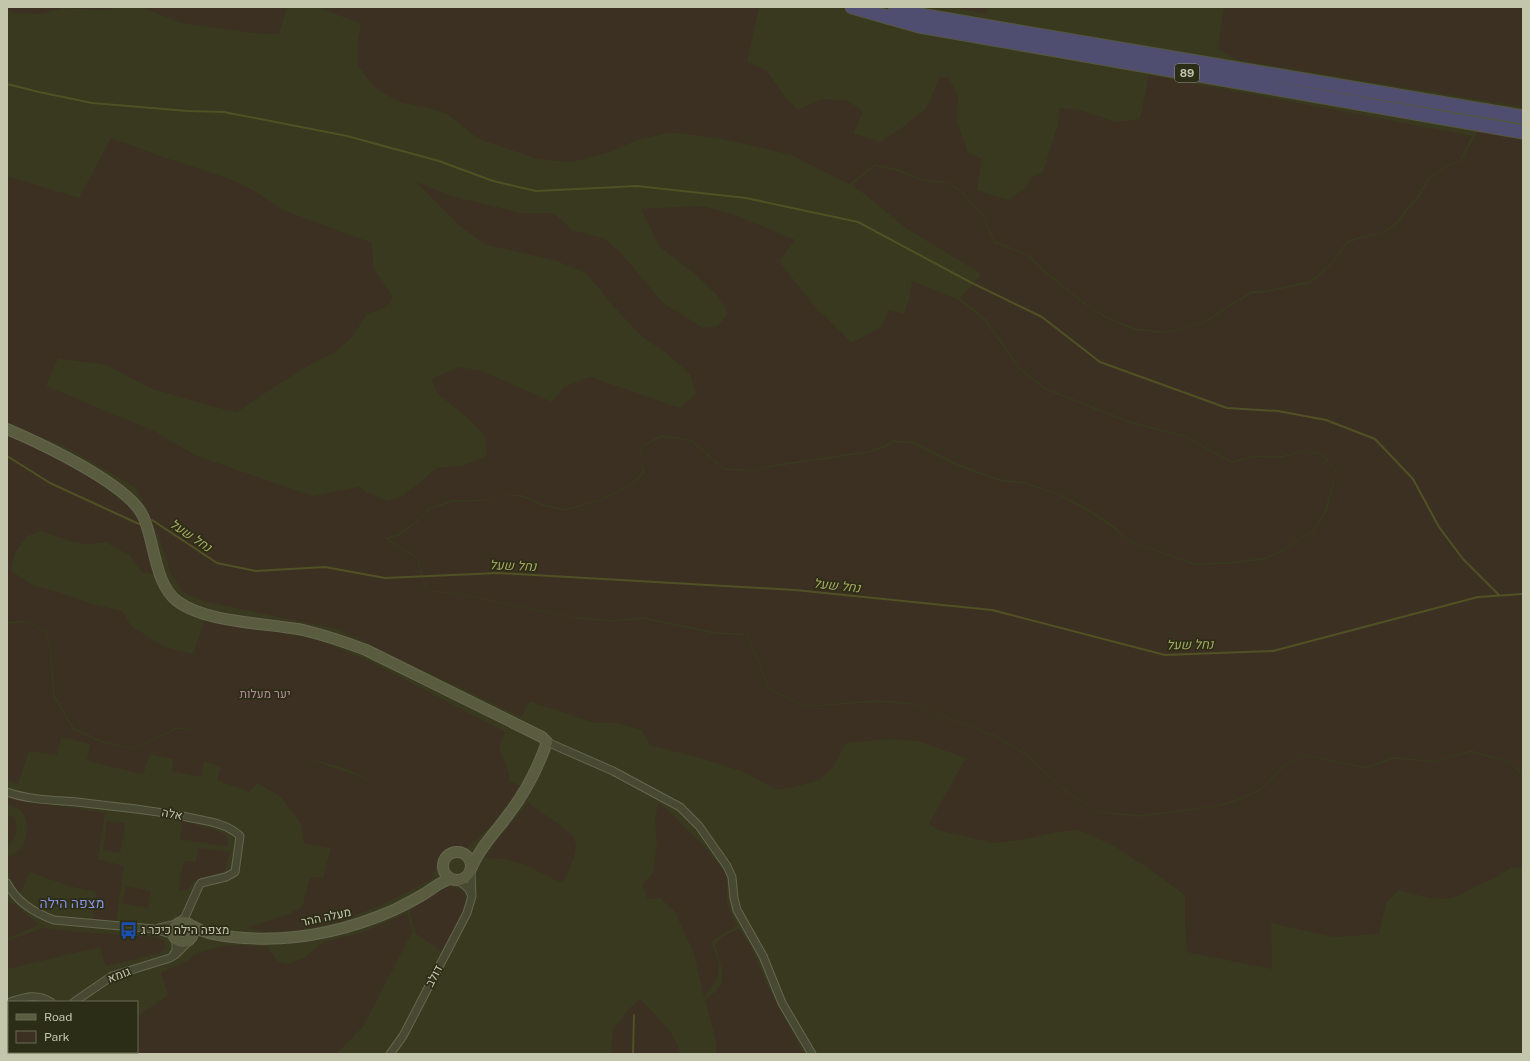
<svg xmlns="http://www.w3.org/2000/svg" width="1530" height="1061" font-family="'Public Sans',Heebo,sans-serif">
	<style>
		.green { fill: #3c3022; fill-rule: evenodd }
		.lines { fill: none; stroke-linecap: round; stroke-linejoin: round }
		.stream { stroke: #505124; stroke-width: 2 }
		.street-casing { stroke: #66674f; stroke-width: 9 }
		.secondary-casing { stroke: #66674f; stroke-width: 12 }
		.highway-casing { stroke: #55563f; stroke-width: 15 }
		.street { stroke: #484932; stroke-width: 7 }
		.secondary { stroke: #5a5c3f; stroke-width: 10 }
		.highway { stroke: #504e70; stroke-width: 13 }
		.labels { text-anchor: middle; stroke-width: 3.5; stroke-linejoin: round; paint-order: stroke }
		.shield { fill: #2c2d17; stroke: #96987f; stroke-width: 1 }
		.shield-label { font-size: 11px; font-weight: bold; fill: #c4c6ac }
		.park-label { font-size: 12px; fill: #b28996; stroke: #2c2d17 }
		.street-label { font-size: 12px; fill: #c4c6ac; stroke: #2c2d17 }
		.poi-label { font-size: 12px; fill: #c4c6ac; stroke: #2c2d17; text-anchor: start }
		.water-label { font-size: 13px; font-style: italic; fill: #a7a861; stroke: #2c2d17 }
		.quarter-label { font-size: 14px; fill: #8590e6; stroke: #2c2d17 }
	</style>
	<rect width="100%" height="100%" fill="#38391e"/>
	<path class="green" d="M 7,7 L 122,7 L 103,10 L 64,8 L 40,14 L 13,13 L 7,10 Z
		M 142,7 L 287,7 L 279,34 L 262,34 L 181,23 Z
		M 318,7 L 759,7 L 747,62 L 766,70 L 786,98 L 798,110 L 822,99 L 848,101 L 863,111 L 853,133 L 880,142 L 902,128 L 915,117 L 926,109 L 940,77 L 949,78 L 958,96 L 957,122 L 968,152 L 982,159 L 977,190 L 1008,200 L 1025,188 L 1034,176 L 1043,172 L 1058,125 L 1060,108 L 1079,110 L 1117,122 L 1140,119 L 1149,75 L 1472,136 L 1460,160 L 1444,167 L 1428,178 L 1418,195 L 1394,224 L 1380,233 L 1362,236 L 1347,241 L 1330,264 L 1310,281 L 1264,291 L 1251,291 L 1205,321 L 1176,330 L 1160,331 L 1134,328 L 1106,316 L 1089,306 L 1048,273 L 1029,255 L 995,241 L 984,216 L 963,192 L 950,183 L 919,178 L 898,169 L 875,164 L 849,184 L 792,155 L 723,139 L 671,132 L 637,140 L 607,153 L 571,162 L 538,159 L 479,139 L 447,114 L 429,108 L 399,102 L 375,88 L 358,66 L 357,47 L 361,24 Z
		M 951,7 L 987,7 L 986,14 Z
		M 1224,7 L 1523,7 L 1523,107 L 1237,60 L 1218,48 Z
		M 1478,131 L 1523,138 L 1523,774 L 1511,762 L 1470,750 L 1436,761 L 1393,757 L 1366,767 L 1301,754 L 1282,767 L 1260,789 L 1235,800 L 1215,806 L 1138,815 L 1097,811 L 1063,788 L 1028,755 L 997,736 L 911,703 L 877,700 L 806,706 L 770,689 L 748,634 L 715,632 L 643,617 L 612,620 L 573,617 L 456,593 L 427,590 L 418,558 L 388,539 L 399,536 L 417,522 L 431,509 L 452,502 L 484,501 L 506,495 L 522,497 L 543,506 L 565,511 L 602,500 L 630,486 L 645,473 L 640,459 L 643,446 L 663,437 L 691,441 L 724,470 L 755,471 L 779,466 L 868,453 L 884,448 L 894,442 L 914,444 L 957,466 L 999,481 L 1025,484 L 1056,494 L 1086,510 L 1113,528 L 1130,542 L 1194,565 L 1229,564 L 1264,560 L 1283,551 L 1315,530 L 1327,510 L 1337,471 L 1323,454 L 1305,450 L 1282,456 L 1254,456 L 1232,461 L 1183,435 L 1126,420 L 1044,387 L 1020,368 L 986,319 L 960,298 L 982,274 L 906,228 L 862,192 L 852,185 L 875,166 L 897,171 L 919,180 L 949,184 L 962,193 L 983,217 L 994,243 L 1028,256 L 1046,274 L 1088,307 L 1106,318 L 1134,330 L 1160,333 L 1176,331 L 1206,322 L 1252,293 L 1264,293 L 1311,283 L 1331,265 L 1348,243 L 1362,238 L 1381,234 L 1395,226 L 1420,196 L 1429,179 L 1445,168 L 1461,161 Z
		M 111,138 L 163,157 L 227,178 L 251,189 L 285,211 L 372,243 L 373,267 L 393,297 L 386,307 L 367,314 L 352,337 L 337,351 L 316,361 L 274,387 L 237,412 L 211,406 L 153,389 L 106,365 L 58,358 L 46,386 L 154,431 L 195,455 L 257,477 L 313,496 L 360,487 L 366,492 L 388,501 L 403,496 L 437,468 L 462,466 L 487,456 L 485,436 L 471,421 L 437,393 L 432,379 L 459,367 L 481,371 L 552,402 L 564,387 L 590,377 L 680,408 L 696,394 L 690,374 L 665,352 L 643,337 L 616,309 L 586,273 L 557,261 L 484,244 L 458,224 L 416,182 L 451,196 L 521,213 L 553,213 L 572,230 L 605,239 L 620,252 L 663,303 L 703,328 L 718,326 L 728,313 L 717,295 L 693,272 L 660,247 L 641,209 L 703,206 L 735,215 L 795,240 L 779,261 L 812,304 L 852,343 L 881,327 L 889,310 L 904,314 L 910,296 L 912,281 L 959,300 L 985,321 L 1019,369 L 1044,389 L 1126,422 L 1182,436 L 1232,463 L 1254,457 L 1282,458 L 1305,451 L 1322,455 L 1336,472 L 1325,509 L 1314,529 L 1282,550 L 1264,558 L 1229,562 L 1194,563 L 1130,541 L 1114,526 L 1087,508 L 1057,493 L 1025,482 L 999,479 L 958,464 L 915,442 L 893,440 L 883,446 L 868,451 L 778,464 L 755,470 L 724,468 L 692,440 L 662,435 L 642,445 L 639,459 L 643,472 L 629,485 L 601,499 L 565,509 L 543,504 L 522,495 L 506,494 L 484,500 L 452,500 L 430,508 L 416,521 L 398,534 L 384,538 L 417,559 L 426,591 L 456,594 L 572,618 L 612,622 L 643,619 L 715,634 L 747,635 L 769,690 L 806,707 L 877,702 L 911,704 L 996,737 L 1027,756 L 1062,789 L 1097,812 L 1138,817 L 1215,807 L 1235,802 L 1261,790 L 1283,768 L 1301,755 L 1366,769 L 1393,759 L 1436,762 L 1470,752 L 1511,763 L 1523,777 L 1523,868 L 1512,867 L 1495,878 L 1472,888 L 1458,896 L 1446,899 L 1430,898 L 1398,890 L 1386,903 L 1379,934 L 1334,937 L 1271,923 L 1272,969 L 1187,952 L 1185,922 L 1185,895 L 1148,868 L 1114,846 L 1079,830 L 1057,832 L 1026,839 L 993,843 L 938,830 L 929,824 L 966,758 L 918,741 L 888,739 L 846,743 L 833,767 L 820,780 L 790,788 L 775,789 L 744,772 L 700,758 L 650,745 L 642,730 L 616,723 L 597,723 L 588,721 L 557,710 L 539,705 L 530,701 L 521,717 L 337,629 L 203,601 L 183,592 L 171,573 L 160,539 L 145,505 L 135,487 L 64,446 L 7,424 L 7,176 L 79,198 Z
		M 7,435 C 45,449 94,477 125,503 C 129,506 134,509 136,513 C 147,532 150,553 153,574 L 142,572 L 129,555 L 106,542 L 87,544 L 73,542 L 41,531 L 27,536 L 15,553 L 11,571 L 33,586 L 55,591 L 92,604 L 122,611 L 131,626 L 166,648 L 193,654 L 205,620 L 316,639 L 369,661 L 505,732 L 499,747 L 509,773 L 509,780 L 503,788 L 510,781 L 521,786 L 490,827 L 466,848 L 439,858 L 431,880 L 383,904 L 342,921 L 303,930 L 268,932 L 247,928 L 289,914 L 303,906 L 310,877 L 323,878 L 331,848 L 304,843 L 301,824 L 281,797 L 258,783 L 249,792 L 217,780 L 221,767 L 204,761 L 201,777 L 172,771 L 173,759 L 150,754 L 143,774 L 87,761 L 90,744 L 61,737 L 57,755 L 29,751 L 18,784 L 7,780 L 7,624 L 29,622 L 47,634 L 50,653 L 53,695 L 73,730 L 103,743 L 132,749 L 157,739 L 177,729 L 204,731 L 177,727 L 156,738 L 132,748 L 103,741 L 74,728 L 55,695 L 51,653 L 48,633 L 29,621 L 7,622 ZM 311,760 C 327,762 363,772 373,785 L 361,777 Z
		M 7,798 L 105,813 L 98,859 L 124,866 L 116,922 L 93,919 L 97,892 L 69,886 L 30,872 L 20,893 C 11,882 7,872 7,858 C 10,856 15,854 18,851 C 28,843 30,821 21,811 C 18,808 11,806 7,804 Z
		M 528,803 L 565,829 L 574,837 L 576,846 L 574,857 L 564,881 L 559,882 L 523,864 L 503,859 L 485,858 L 497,840 Z
		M 659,803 L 668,810 L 703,845 L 727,875 L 727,900 L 730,912 L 737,925 C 729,932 719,935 711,942 C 713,948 716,954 718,960 C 722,975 713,986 704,997 L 694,953 L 674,910 L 660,898 L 648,899 L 642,886 L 653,873 L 657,843 L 655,817 Z
		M 7,815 L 14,818 C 19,827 17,840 7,845 Z
		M 107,821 L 125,823 L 120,853 L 103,850 Z
		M 182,821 C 192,824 218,829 225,835 C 228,838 228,844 228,847 L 180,839 Z
		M 198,848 L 230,852 C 228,857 228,864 226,868 C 219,879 197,871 188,890 L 178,891 L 184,861 L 196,862 Z
		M 126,886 L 151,891 L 148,908 L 122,903 Z
		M 449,886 L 457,888 L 465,892 C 469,913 451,934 441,951 L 415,933 L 410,911 L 437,891 Z
		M 7,901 L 17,906 L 39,925 L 7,938 Z
		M 407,913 L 412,932 L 364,1025 L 336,1054 L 84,1054 L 87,1052 L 137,1052 L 137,1017 L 168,995 L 161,973 L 189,960 L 194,954 L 222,946 L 241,945 L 267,947 L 277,961 L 289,964 L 304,958 L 318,946 L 326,941 L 361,933 Z
		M 43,928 L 77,932 L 157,937 L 164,941 L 165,948 L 159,953 L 106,966 L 100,947 L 7,969 L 7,941 Z
		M 739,929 L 751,947 L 767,985 L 804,1054 L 716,1054 L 716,1041 L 705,999 C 709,996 715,993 718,989 C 727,977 719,957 715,945 L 722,937 Z
		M 640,999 C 654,1015 677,1033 680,1054 L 611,1054 L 613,1031 L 628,1010 Z"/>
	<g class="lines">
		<path class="stream" d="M 7,84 L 39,92 L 92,103 L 188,111 L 224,112 L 347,136 L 439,161 L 493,181 L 536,191 L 637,186 L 746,198 L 858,222 L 970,282 L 1042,317 L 1100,362 L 1227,408 L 1278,411 L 1326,420 L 1375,439 L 1413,479 L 1439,527 L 1463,559 L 1499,595
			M 7,456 L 50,483 L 139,524
			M 152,520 L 217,563 L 256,571 L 325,567 L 385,578 L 498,573 L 795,590 L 992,610 L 1165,655 L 1273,651 L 1478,597 L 1523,594
			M 633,1054 L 634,1015"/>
		<defs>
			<path id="street" d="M 547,742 L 613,771 L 680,807 L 699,826 L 727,866 L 732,877 L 734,898 L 737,910 L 763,956 L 782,1003 L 812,1054
				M 7,792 C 29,800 53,800 77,802 C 115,807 154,810 192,818 C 208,821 228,824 240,836 L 235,872 L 226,877 L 201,883 L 199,886 L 185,917 L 180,922
				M 459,881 L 468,888 L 471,894
				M 7,883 C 16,901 35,913 54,920 L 154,929 L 174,935
				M 159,928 L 177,924
				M 173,955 L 176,951 L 176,939
				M 10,1002 C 25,997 37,993 51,1002
				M 74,1002 L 112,976 L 170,958 L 175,955 L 190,940
				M 7,1054 L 9,1052
				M 390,1054 L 403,1036 L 467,913 L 472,896 L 471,872"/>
			<path id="secondary" d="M 7,429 C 40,443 128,484 143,516 C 155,542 154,583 177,601 C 206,623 267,623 303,630 C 324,635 345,642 366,650 L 542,737 L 547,742 C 538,768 525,793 508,815 C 496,832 480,847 472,867
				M443 866a14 14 0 1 1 28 0a14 14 0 1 1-28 0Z
				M173 932a10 10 0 1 1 20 0a10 10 0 1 1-20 0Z
				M 192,926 C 206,934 218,935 233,937 C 288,943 344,932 394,910 C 404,905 414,900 424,894 C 433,889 439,882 450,879"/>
			<path id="highway" d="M 852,7 L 919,26 L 1523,132
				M 895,7 L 920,15 L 1523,117"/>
		</defs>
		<use href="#street" class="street-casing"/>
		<use href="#secondary" class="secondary-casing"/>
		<use href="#highway" class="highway-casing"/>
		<use href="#street" class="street"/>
		<use href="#secondary" class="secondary"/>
		<use href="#highway" class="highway"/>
	</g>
	<defs>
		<symbol id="bus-bare" viewBox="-9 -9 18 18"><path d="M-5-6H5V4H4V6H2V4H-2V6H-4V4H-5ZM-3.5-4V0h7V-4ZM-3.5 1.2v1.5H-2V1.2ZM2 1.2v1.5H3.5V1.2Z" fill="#1a4fb4" stroke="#2c2d17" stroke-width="2.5" paint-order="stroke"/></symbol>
	</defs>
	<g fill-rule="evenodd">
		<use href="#bus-bare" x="116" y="918" width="25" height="25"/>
	</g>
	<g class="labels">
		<rect class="shield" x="1175" y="64" width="24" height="18" rx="3"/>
		<g class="shield-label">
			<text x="1187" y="77">89</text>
		</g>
		<g class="park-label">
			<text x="265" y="698">יער מעלות</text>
		</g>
		<g class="street-label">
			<text transform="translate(172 814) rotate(11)" y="4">אלה</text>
			<text transform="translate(326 917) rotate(-12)" y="4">מעלה ההר</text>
			<text transform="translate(119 975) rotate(-21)" y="4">גומא</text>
			<text transform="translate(434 976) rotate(-62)" y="4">דולב</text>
		</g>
		<g class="poi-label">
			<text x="141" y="934">מצפה הילה כיכר ג</text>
		</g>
		<g class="water-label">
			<text transform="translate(191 535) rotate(34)" y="5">נחל שעל</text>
			<text transform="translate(513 565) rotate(2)" y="5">נחל שעל</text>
			<text transform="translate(837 585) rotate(6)" y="5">נחל שעל</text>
			<text transform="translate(1190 644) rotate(-1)" y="5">נחל שעל</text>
		</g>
		<g class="quarter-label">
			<text x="72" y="908">מצפה הילה</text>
		</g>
	</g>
	<rect width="1530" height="1061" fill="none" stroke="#c4c6ac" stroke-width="16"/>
	<rect x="8" y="1001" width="130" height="52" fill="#2c2d17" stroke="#696a53"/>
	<rect x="16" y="1014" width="20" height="6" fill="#5a5c3f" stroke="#696a53"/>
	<text x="44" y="1021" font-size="12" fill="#c4c6ac">Road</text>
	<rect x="16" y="1031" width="20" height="12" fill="#3c3022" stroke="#696a53"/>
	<text x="44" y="1041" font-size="12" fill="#c4c6ac">Park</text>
</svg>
